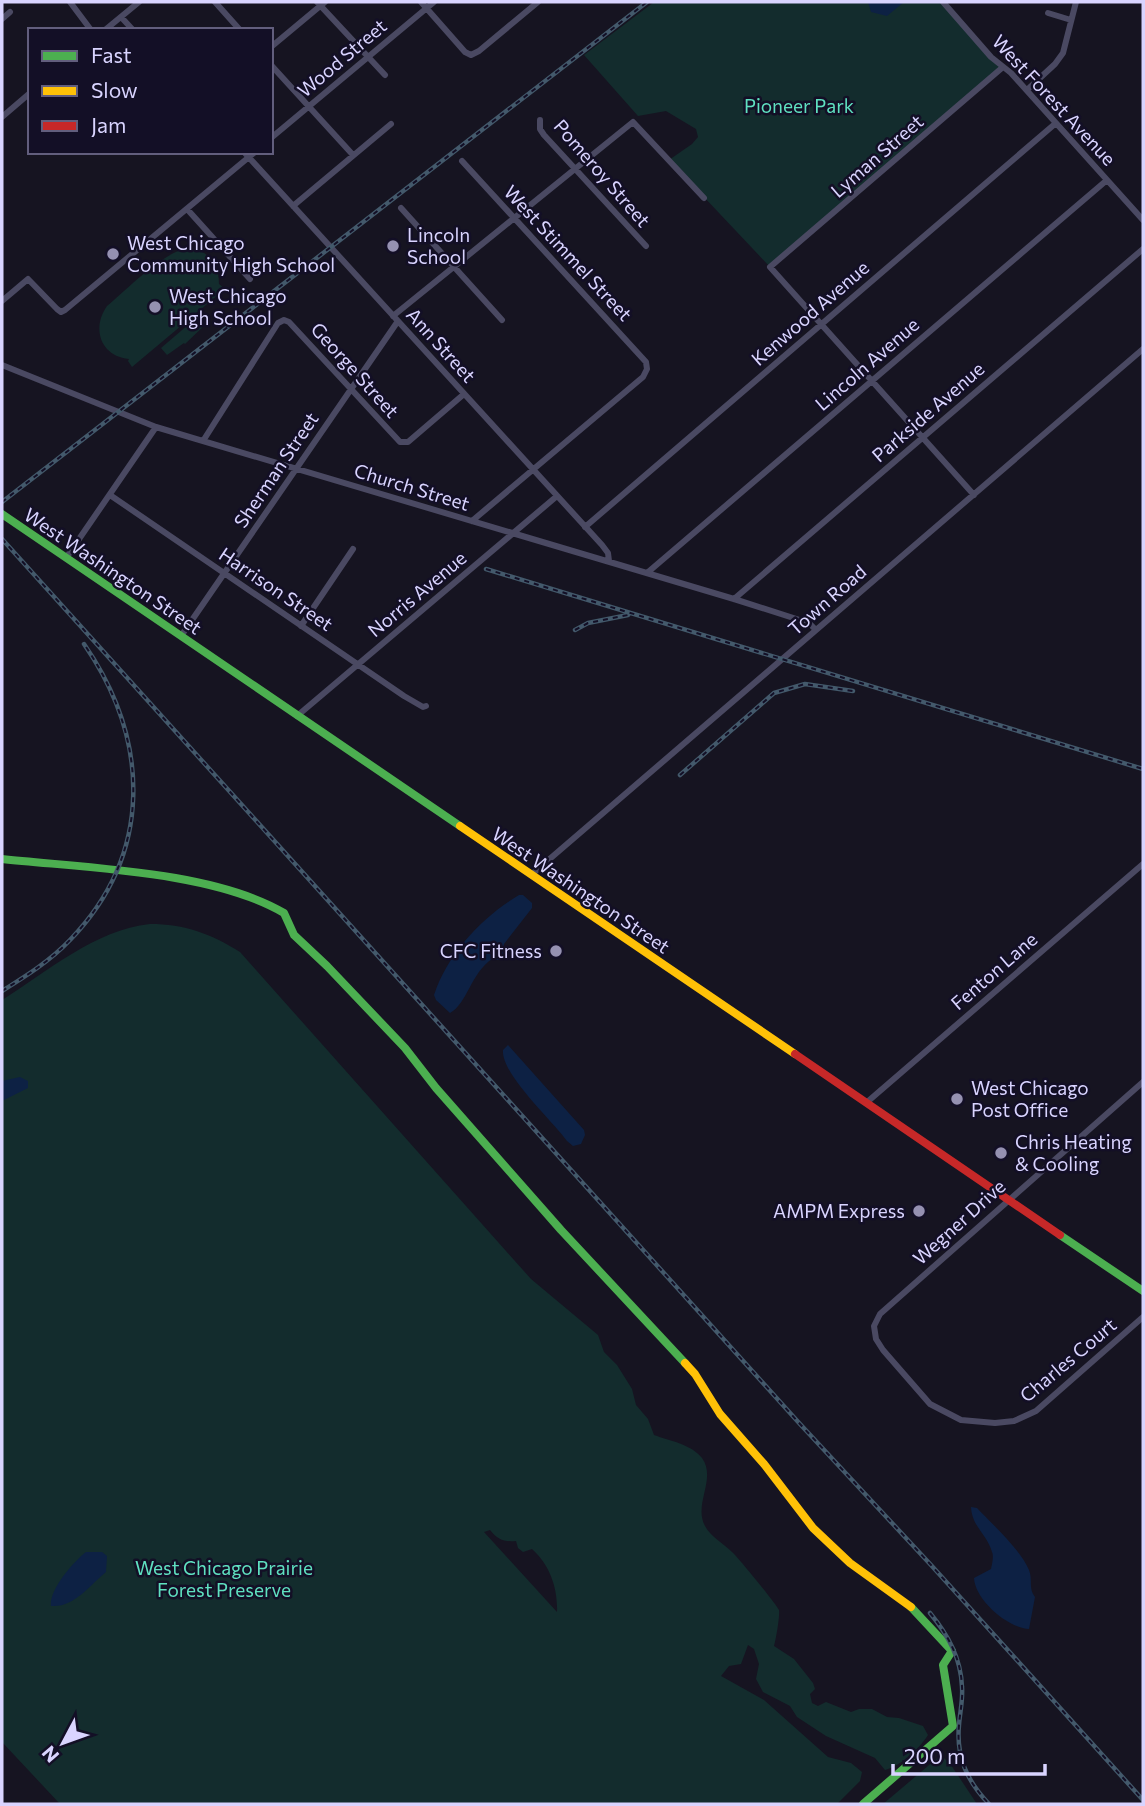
<svg xmlns="http://www.w3.org/2000/svg" width="1145" height="1806" font-family="Commissioner,sans-serif">
	<style>
		.green { fill: #132c2d; fill-rule: evenodd }
		.water { fill: #0d2144 }
		.lines { fill: none; stroke-linecap: round; stroke-linejoin: round }
		.street { stroke: #4a4962; stroke-width: 6 }
		.fast { stroke: #4caf50; stroke-width: 8 }
		.slow { stroke: #ffc107; stroke-width: 8 }
		.jam { stroke: #c62828; stroke-width: 8 }
		.rail-casing { stroke: #43596b; stroke-width: 4.5 }
		.rail { stroke: #130f26; stroke-width: 2; stroke-dasharray: 5; stroke-linecap: butt }
		.poi-dot { fill: #9591b1; stroke: #130f26; stroke-width: 2.5 }
		.labels { text-anchor: middle; stroke-width: 5; stroke-linejoin: round; paint-order: stroke }
		.street-label { font-size: 19px; fill: #d9d4ff; stroke: #130f26 }
		.park-label { font-size: 19px; fill: #5fe0c0; stroke: #130f26 }
		.poi-label { font-size: 19px; fill: #d9d4ff; stroke: #130f26; text-anchor: start }
	</style>
	<rect width="100%" height="100%" fill="#161421"/>
	<path class="green" d="M 654,2 L 943,2 L 1003,67 L 770,267 L 669,160 L 692,144 L 698,137 L 696,129 L 666,111 L 638,116 L 584,55 Z
		M 191,248 C 210,252 219,265 219,284 L 225,289 L 132,367 L 128,361 L 129,359 C 101,356 91,329 107,306 C 128,289 165,249 191,248 Z
		M 202,313 L 208,320 L 207,323 L 185,344 L 184,343 L 167,355 L 161,348 Z
		M 150,924 C 184,924 212,934 240,952 L 531,1279 L 598,1335 L 604,1352 L 617,1365 L 632,1389 L 636,1405 L 648,1419 L 654,1435 C 670,1441 691,1444 702,1458 C 717,1479 693,1504 705,1526 C 711,1537 723,1543 732,1552 C 738,1557 777,1605 779,1610 C 780,1616 776,1639 774,1646 L 794,1659 L 813,1683 L 815,1689 L 810,1694 L 812,1703 L 818,1706 L 826,1702 L 851,1712 L 859,1709 L 872,1709 L 887,1717 L 899,1718 L 923,1726 L 928,1735 C 919,1749 902,1765 885,1770 L 875,1758 L 826,1736 L 797,1717 L 790,1706 L 763,1692 L 756,1679 L 759,1664 L 754,1649 L 748,1645 L 741,1664 L 729,1666 L 721,1676 L 764,1700 L 828,1757 L 851,1763 L 862,1772 L 860,1781 L 837,1804 L 60,1804 L 2,1742 L 2,1000 C 48,971 95,930 150,924 ZM 490,1530 C 498,1540 504,1542 516,1541 L 518,1548 L 523,1552 L 532,1549 C 550,1565 558,1589 557,1612 L 484,1532 Z
		M 941,1755 L 951,1765 L 977,1804 L 883,1804 Z"/>
	<path class="water" d="M 868,2 L 904,2 L 887,16 L 871,12 Z
		M 519,895 L 523,895 L 532,903 L 532,908 L 504,944 L 503,957 L 499,960 L 492,959 C 471,973 467,1004 450,1013 L 436,1000 L 434,995 C 448,953 482,917 519,895 Z
		M 508,1045 L 584,1130 L 585,1135 L 581,1144 L 573,1146 L 567,1141 C 552,1120 501,1074 503,1050 Z
		M 20,1077 L 28,1081 L 28,1088 L 2,1101 L 2,1081 Z
		M 971,1507 L 977,1508 C 993,1525 1020,1549 1029,1570 C 1033,1580 1028,1588 1035,1597 L 1029,1629 C 1008,1628 975,1600 974,1578 L 991,1569 C 992,1564 994,1556 992,1552 C 987,1534 972,1527 971,1507 Z
		M 86,1552 L 102,1552 L 107,1556 L 106,1572 C 90,1585 74,1608 51,1606 C 49,1590 73,1562 86,1552 Z"/>
	<g class="lines">
		<path class="street" d="M 70,2 L 91,30
			M 215,2 L 240,30
			M 317,2 L 385,75
			M 421,2 L 465,52 L 471,55 L 479,51 L 538,2
			M 943,2 L 991,57 L 1011,73 L 1143,220
			M 1048,13 L 1071,20
			M 121,17 L 133,30
			M 2,19 L 10,12
			M 105,30 L 139,2
			M 271,47 L 325,2
			M 271,65 L 353,155
			M 1027,90 L 1055,64 L 1063,53 L 1076,2
			M 2,117 L 30,93
			M 540,120 L 540,129 L 544,135 L 646,246
			M 271,138 L 434,2
			M 244,152 L 602,545 L 608,553 L 609,561
			M 462,161 L 646,362 L 647,369 L 643,377 L 472,521
			M 293,206 L 391,124
			M 401,208 L 502,320
			M 187,209 L 250,279
			M 2,301 L 28,279 L 57,309 L 61,312 L 65,310 L 255,152
			M 393,316 L 633,122 L 704,198
			M 2,365 L 156,427 L 734,599 L 809,623 L 816,630
			M 203,441 L 278,323 L 284,320 L 289,322 L 400,442 L 408,442 L 464,394
			M 110,495 L 404,696 L 423,707 L 426,706
			M 974,495 L 770,267 L 1003,67
			M 585,527 L 1056,123
			M 66,558 L 156,427
			M 647,573 L 1107,180
			M 734,599 L 1143,249
			M 301,626 L 353,549
			M 181,636 L 398,321
			M 297,716 L 557,496
			M 531,875 L 1143,349
			M 1143,1082 L 880,1314 L 874,1326 L 876,1339 L 883,1350 L 930,1404 L 961,1420 L 995,1423 L 1014,1421 L 1036,1411 L 1143,1317
			M 866,1103 L 1143,864"/>
		<path class="fast" d="M 2,514 L 460,826
			M 2,859 C 85,868 213,871 284,913 L 294,935 L 327,966 L 405,1048 L 436,1088 L 561,1230 L 685,1363
			M 1060,1235 L 1143,1291
			M 863,1804 L 953,1726 L 943,1665 L 952,1651 L 911,1607"/>
		<path class="slow" d="M 460,826 L 795,1054
			M 685,1363 L 695,1374 L 720,1414 L 764,1464 L 813,1528 L 850,1563 L 911,1607"/>
		<path class="jam" d="M 795,1054 L 1060,1235"/>
		<defs>
			<path id="rail" d="M 2,502 L 647,2
				M 2,539 L 800,1424 L 931,1565 L 1143,1800
				M 486,569 L 1143,769
				M 575,630 L 588,623 L 628,615
				M 680,775 L 774,693 L 805,684 L 853,691
				M 2,991 C 26,976 50,961 70,940 C 154,853 150,740 84,644
				M 930,1613 C 948,1635 961,1658 962,1687 C 963,1700 960,1712 959,1725 C 956,1757 967,1781 989,1804"/>
		</defs>
		<use href="#rail" class="rail-casing"/>
		<use href="#rail" class="rail"/>
	</g>
	<g class="poi-dot">
		<circle cx="393" cy="246" r="7"/>
		<circle cx="113" cy="254" r="7"/>
		<circle cx="155" cy="307" r="7"/>
		<circle cx="556" cy="951" r="7"/>
		<circle cx="957" cy="1099" r="7"/>
		<circle cx="1001" cy="1153" r="7"/>
		<circle cx="919" cy="1211" r="7"/>
	</g>
	<g class="labels">
		<g class="street-label">
			<text transform="translate(342 58) rotate(-40)" y="7">Wood Street</text>
			<text transform="translate(1054 100) rotate(47)" y="7">West Forest Avenue</text>
			<text transform="translate(877 156) rotate(-41)" y="7">Lyman Street</text>
			<text transform="translate(602 173) rotate(49)" y="7">Pomeroy Street</text>
			<text transform="translate(568 253) rotate(47)" y="7">West Stimmel Street</text>
			<text transform="translate(810 313) rotate(-41)" y="7">Kenwood Avenue</text>
			<text transform="translate(441 345) rotate(48)" y="7">Ann Street</text>
			<text transform="translate(867 364) rotate(-41)" y="7">Lincoln Avenue</text>
			<text transform="translate(355 370) rotate(48)" y="7">George Street</text>
			<text transform="translate(928 412) rotate(-41)" y="7">Parkside Avenue</text>
			<text transform="translate(276 470) rotate(-56)" y="7">Sherman Street</text>
			<text transform="translate(412 487) rotate(17)" y="7">Church Street</text>
			<text transform="translate(113 571) rotate(34)" y="7">West Washington Street</text>
			<text transform="translate(276 589) rotate(34)" y="7">Harrison Street</text>
			<text transform="translate(417 594) rotate(-40)" y="7">Norris Avenue</text>
			<text transform="translate(827 600) rotate(-41)" y="7">Town Road</text>
			<text transform="translate(581 890) rotate(34)" y="7">West Washington Street</text>
			<text transform="translate(994 971) rotate(-41)" y="7">Fenton Lane</text>
			<text transform="translate(959 1222) rotate(-42)" y="7">Wegner Drive</text>
			<text transform="translate(1068 1360) rotate(-40)" y="7">Charles Court</text>
		</g>
		<g class="park-label">
			<text x="799" y="113">Pioneer Park</text>
			<text x="224" y="1575">West Chicago Prairie<tspan x="224" dy="22">Forest Preserve</tspan></text>
		</g>
		<g class="poi-label">
			<text x="407" y="242">Lincoln<tspan x="407" dy="22">School</tspan></text>
			<text x="127" y="250">West Chicago<tspan x="127" dy="22">Community High School</tspan></text>
			<text x="169" y="303">West Chicago<tspan x="169" dy="22">High School</tspan></text>
			<text x="542" y="958" text-anchor="end">CFC Fitness</text>
			<text x="971" y="1095">West Chicago<tspan x="971" dy="22">Post Office</tspan></text>
			<text x="1015" y="1149">Chris Heating<tspan x="1015" dy="22">&amp; Cooling</tspan></text>
			<text x="905" y="1218" text-anchor="end">AMPM Express</text>
		</g>
	</g>
	<rect width="1145" height="1806" fill="none" stroke="#d9d4ff" stroke-width="7"/>
	<rect x="28" y="28" width="245" height="126" fill="#130f26" stroke="#625e7d" stroke-width="2"/>
	<rect x="42" y="51" width="35" height="10" fill="#4caf50" stroke="#625e7d" stroke-width="2"/>
	<text x="91" y="63" font-size="21" fill="#d9d4ff">Fast</text>
	<rect x="42" y="86" width="35" height="10" fill="#ffc107" stroke="#625e7d" stroke-width="2"/>
	<text x="91" y="98" font-size="21" fill="#d9d4ff">Slow</text>
	<rect x="42" y="121" width="35" height="10" fill="#c62828" stroke="#625e7d" stroke-width="2"/>
	<text x="91" y="133" font-size="21" fill="#d9d4ff">Jam</text>
	<g transform="translate(63 1743) rotate(229)" stroke="#130f26" stroke-width="5" paint-order="stroke">
	<path d="M0-5L12 26L0 18L-12 26Z" fill="#d9d4ff"/>
	<text y="-10" font-size="19" font-weight="bold" text-anchor="middle" fill="#d9d4ff">N</text>
	</g>
	<path d="M893 1764v10h152v-10" fill="none" stroke="#d9d4ff" stroke-width="3.5"/>
	<text x="904" y="1764" font-size="21" fill="#d9d4ff" stroke="#130f26" stroke-width="5" paint-order="stroke">200 m</text>
</svg>
